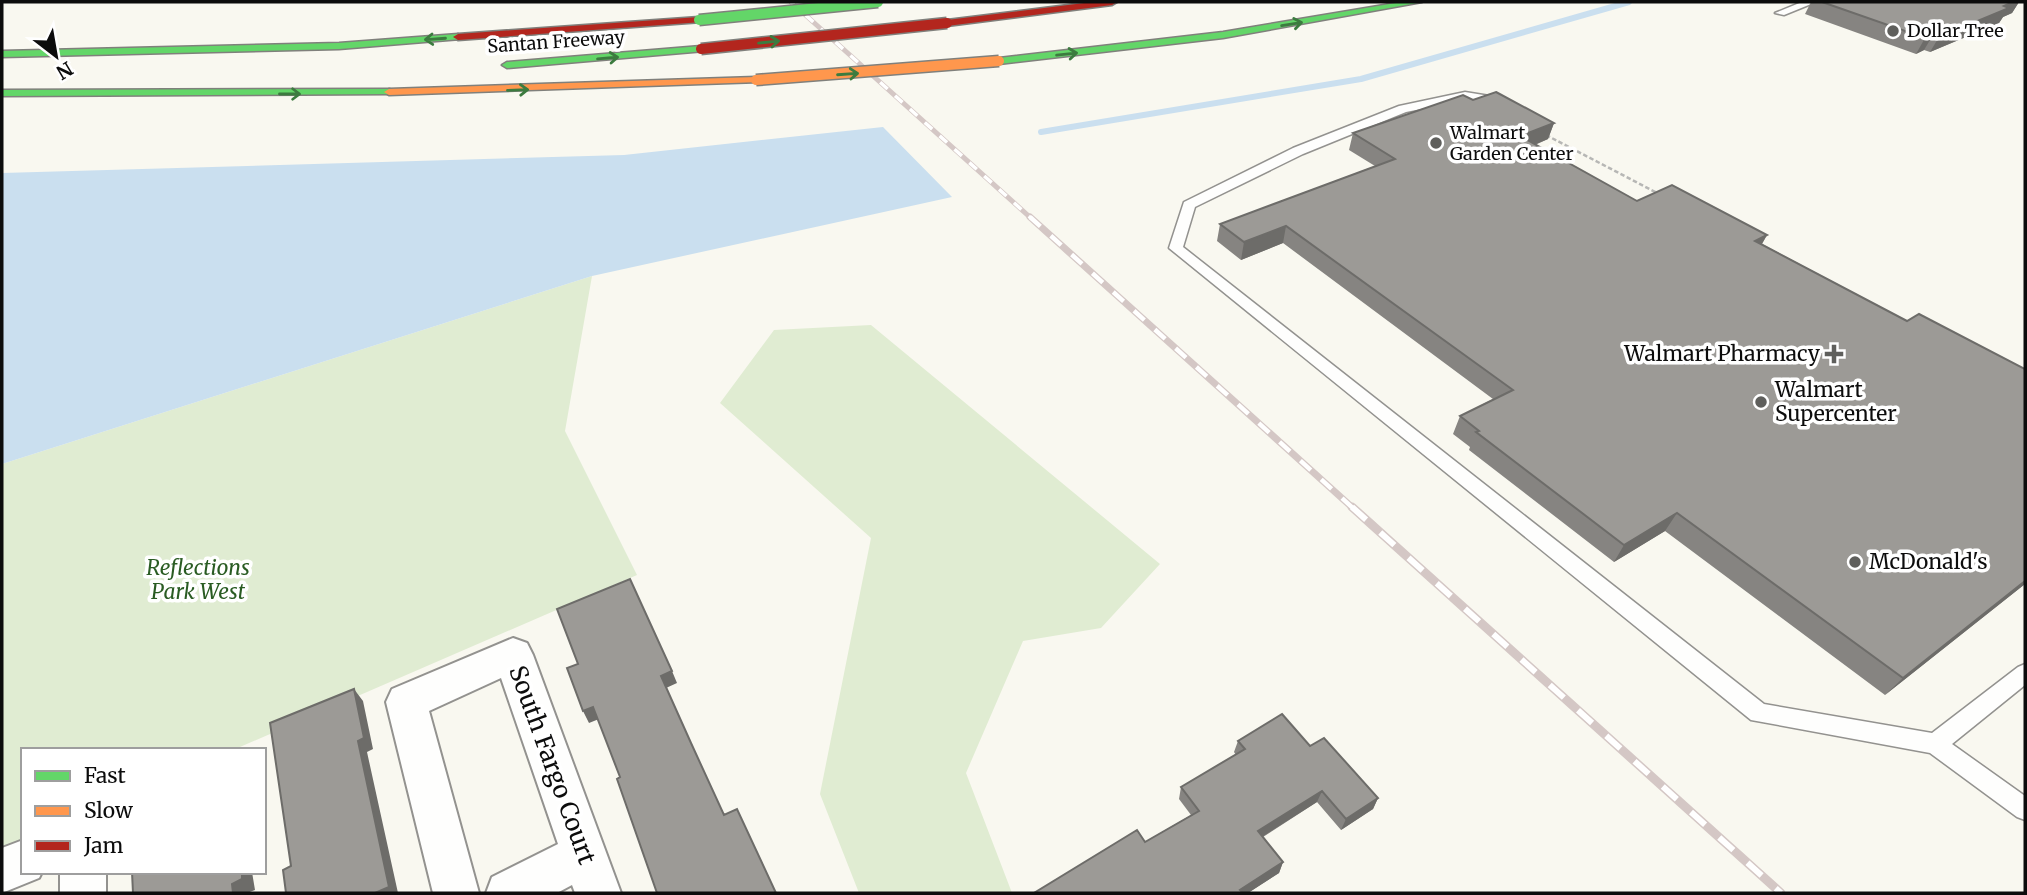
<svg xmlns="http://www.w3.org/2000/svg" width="2027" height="895" font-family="Merriweather,serif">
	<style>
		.green { fill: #e0ecd2 }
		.water { fill: #cadfef }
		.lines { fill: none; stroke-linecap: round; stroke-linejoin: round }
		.stream { stroke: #cadfef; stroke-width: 6 }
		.lane-casing { stroke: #93928f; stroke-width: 3 }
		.street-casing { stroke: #93928f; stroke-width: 4 }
		.fast-casing { stroke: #80807c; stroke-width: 3 }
		.slow-casing { stroke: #80807c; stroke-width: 3 }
		.jam-casing { stroke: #80807c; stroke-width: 3 }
		.path { stroke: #b7b7b5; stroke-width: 2.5; stroke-dasharray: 4.5 2.5; stroke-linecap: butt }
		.lane { fill: #fefefd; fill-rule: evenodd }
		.street { fill: #fefefd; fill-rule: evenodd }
		.fast { fill: #63d668; fill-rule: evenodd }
		.slow { fill: #ff974d; fill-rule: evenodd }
		.jam { fill: #b3261e; fill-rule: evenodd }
		.rail-far2-casing { stroke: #d4c7c5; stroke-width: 5 }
		.rail-far1-casing { stroke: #d4c7c5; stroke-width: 7 }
		.rail-casing { stroke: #d4c7c5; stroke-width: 9 }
		.rail-far2 { stroke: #fff; stroke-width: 3.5; stroke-dasharray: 10; stroke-linecap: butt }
		.rail-far1 { stroke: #fff; stroke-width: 4.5; stroke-dasharray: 14; stroke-linecap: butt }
		.rail { stroke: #fff; stroke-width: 6; stroke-dasharray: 19; stroke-linecap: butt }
		.fast-bridge-casing { stroke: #80807c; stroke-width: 13; stroke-linecap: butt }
		.slow-bridge-casing { stroke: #80807c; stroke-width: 13; stroke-linecap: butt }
		.jam-bridge-casing { stroke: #80807c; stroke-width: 13; stroke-linecap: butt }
		.fast-bridge { stroke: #63d668; stroke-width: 10 }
		.slow-bridge { stroke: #ff974d; stroke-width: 10 }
		.jam-bridge { stroke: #b3261e; stroke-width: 10 }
		.wall { fill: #868481 }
		.shaded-wall { fill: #6d6c69 }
		.building { fill: #9c9a96; stroke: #6d6c69; stroke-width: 2 }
		.oneway { stroke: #3c7b3f }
		.poi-dot { fill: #5f5f5c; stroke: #fff; stroke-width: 2.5 }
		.labels { text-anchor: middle; stroke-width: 7; stroke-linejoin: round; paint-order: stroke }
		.far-poi-label { font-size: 18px; fill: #0c0c0c; stroke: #fff; text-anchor: start }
		.far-street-label { font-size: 18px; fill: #0c0c0c; stroke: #fff }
		.poi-label { font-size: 21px; fill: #0c0c0c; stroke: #fff; text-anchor: start }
		.park-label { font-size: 21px; font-style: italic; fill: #2a5c23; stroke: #fff }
		.near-street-label { font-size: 24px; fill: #0c0c0c; stroke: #fff }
	</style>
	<rect width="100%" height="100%" fill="#f9f8f0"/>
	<path class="green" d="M 592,276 L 565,431 L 637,575 L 233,750 L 23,750 L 23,841 L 2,850 L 2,464 Z
		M 871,325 L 1160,564 L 1101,628 L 1023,641 L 966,773 L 1012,893 L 859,893 L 820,794 L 871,538 L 720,403 L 774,330 Z"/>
	<path class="water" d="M 883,127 L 952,197 L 592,276 L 2,464 L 2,173 L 624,155 Z"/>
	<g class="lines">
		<path class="stream" d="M 1041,132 L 1361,79 L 1629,2"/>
		<defs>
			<path id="lane" d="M 1802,2 L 1816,2 L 1784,15 L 1775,13 Z
				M 1465,92 L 1502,98 L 1508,102 L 1502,106 L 1465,100 L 1406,112 L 1303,154 L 1195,207 L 1183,247 L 1764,704 L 1932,733 L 2018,667 L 2025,664 L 2025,685 L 1952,744 L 2025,796 L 2025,820 L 2017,817 L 1930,753 L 1751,720 L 1169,248 L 1184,202 L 1293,148 L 1399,106 Z"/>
			<path id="street" d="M 513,638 L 527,643 L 533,655 L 621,893 L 575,893 L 572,885 L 557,893 L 486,893 L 492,877 L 558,844 L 501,678 L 429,711 L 479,893 L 433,893 L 386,702 L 392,689 Z
				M 23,840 L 23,872 L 42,872 L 39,878 L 2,893 L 2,848 Z
				M 60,872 L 106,872 L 106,893 L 60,893 Z"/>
			<path id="fast" d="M 1402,2 L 1422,2 L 1223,38 L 999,64 L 994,61 L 999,58 L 1223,32 Z
				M 458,34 L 463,37 L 461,39 L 339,49 L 2,57 L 2,51 L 339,43 Z
				M 701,46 L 705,47 L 705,51 L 507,68 L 502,65 L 507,62 Z
				M 389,89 L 393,90 L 393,94 L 2,96 L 2,90 Z"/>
			<path id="slow" d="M 756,77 L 761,80 L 760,82 L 389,95 L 384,92 L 389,89 Z"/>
			<path id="jam" d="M 1092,2 L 1117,2 L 1112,5 L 947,26 L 942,23 L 947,20 Z
				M 699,17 L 704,20 L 702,22 L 458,40 L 453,37 L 458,34 Z"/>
		</defs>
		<use href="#lane" class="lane-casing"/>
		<use href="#street" class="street-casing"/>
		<use href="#fast" class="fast-casing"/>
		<use href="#slow" class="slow-casing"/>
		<use href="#jam" class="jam-casing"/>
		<path class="path" d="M 1546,135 L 1659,194"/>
		<use href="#lane" class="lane"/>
		<use href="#street" class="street"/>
		<use href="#fast" class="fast"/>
		<use href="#slow" class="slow"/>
		<use href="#jam" class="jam"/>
		<defs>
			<path id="rail-far2" d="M 791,2 L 1032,219"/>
			<path id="rail-far1" d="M 1030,217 L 1354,509"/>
			<path id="rail" d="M 1352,507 L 1781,893"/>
		</defs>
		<use href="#rail-far2" class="rail-far2-casing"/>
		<use href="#rail-far1" class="rail-far1-casing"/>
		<use href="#rail" class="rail-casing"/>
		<use href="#rail-far2" class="rail-far2"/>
		<use href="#rail-far1" class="rail-far1"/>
		<use href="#rail" class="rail"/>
		<defs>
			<path id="fast-bridge" d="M 699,20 L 878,2"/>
			<path id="slow-bridge" d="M 756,80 L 999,61"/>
			<path id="jam-bridge" d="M 701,49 L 947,23"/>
		</defs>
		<use href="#fast-bridge" class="fast-bridge-casing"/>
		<use href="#slow-bridge" class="slow-bridge-casing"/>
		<use href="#jam-bridge" class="jam-bridge-casing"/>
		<use href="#fast-bridge" class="fast-bridge"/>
		<use href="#slow-bridge" class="slow-bridge"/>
		<use href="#jam-bridge" class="jam-bridge"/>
	</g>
	<path class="wall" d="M 1811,2 L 2019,2 L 2012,13 L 2003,17 L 1999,23 L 1930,52 L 1924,50 L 1916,54 L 1805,14 Z
		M 1554,123 L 1548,139 L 1535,145 L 1637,201 L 1767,235 L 1762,244 L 1907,321 L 2025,369 L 2025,584 L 1885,695 L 1665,531 L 1614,562 L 1469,450 L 1470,447 L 1453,434 L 1460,416 L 1493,399 L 1283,243 L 1241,260 L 1217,241 L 1220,224 L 1375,166 L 1349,150 L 1353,133 Z
		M 1238,741 L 1310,746 L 1378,798 L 1373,809 L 1341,830 L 1317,802 L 1263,837 L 1283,862 L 1279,873 L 1248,893 L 1034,893 L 1145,842 L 1191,815 L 1179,799 L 1181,787 L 1236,755 L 1234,752 Z"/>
	<path class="shaded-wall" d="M 2013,2 L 2019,2 L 2012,13 L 2003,17 L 1999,23 L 1930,52 L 1939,37 Z
		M 1933,35 L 1924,50 L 1916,54 L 1925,38 Z
		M 1554,123 L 1548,139 L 1514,153 L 1520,136 Z
		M 1286,226 L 1283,243 L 1241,260 L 1244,242 Z
		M 1767,235 L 1757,252 L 1755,241 Z
		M 1677,513 L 1665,531 L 1614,562 L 1624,545 Z
		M 2025,581 L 2025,584 L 1885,695 L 1903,678 Z
		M 672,671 L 677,683 L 666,688 L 661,676 Z
		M 354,689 L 363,701 L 373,749 L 367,752 L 398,893 L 375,893 L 358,741 Z
		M 593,707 L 599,719 L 589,723 L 583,711 Z
		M 1322,791 L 1317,802 L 1254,842 L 1258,831 Z
		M 1378,798 L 1373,809 L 1341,830 L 1346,819 Z
		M 1283,862 L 1279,873 L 1248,893 L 1239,893 L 1240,890 Z
		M 242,872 L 252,872 L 255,890 L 247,893 L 233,893 L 232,884 Z"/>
	<path class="building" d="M 1822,2 L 2013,2 L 2004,6 L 2009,8 L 1939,37 L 1933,35 L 1925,38 Z
		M 1496,92 L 1554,123 L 1520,136 L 1637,201 L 1672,185 L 1767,235 L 1755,241 L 1907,321 L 1919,314 L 2025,369 L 2025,581 L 1903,678 L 1677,513 L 1624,545 L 1476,432 L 1479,431 L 1460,416 L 1513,390 L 1286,226 L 1244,242 L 1220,224 L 1395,159 L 1353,133 L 1463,95 L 1473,100 Z
		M 630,579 L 672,671 L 661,676 L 691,743 L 724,815 L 737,809 L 776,893 L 657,893 L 617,779 L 620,777 L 593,707 L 583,711 L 567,668 L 578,664 L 557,609 Z
		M 354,689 L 364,738 L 358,741 L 389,887 L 375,893 L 286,893 L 283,870 L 291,866 L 270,723 Z
		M 1282,714 L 1310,746 L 1324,738 L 1378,798 L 1346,819 L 1322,791 L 1258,831 L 1283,862 L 1240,890 L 1243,893 L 1034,893 L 1137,830 L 1145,842 L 1199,811 L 1181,787 L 1245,749 L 1238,741 Z
		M 132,872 L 242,872 L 242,879 L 232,884 L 233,893 L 133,893 Z"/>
	<defs><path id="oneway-shaft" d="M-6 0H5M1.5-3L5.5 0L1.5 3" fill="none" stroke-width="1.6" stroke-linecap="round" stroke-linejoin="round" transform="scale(1.75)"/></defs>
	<g class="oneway">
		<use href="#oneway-shaft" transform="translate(1292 24) rotate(-9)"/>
		<use href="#oneway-shaft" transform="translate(435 39) rotate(176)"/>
		<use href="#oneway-shaft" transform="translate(769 42) rotate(-6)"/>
		<use href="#oneway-shaft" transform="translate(1067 54) rotate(-6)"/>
		<use href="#oneway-shaft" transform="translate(608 58) rotate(-5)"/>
		<use href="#oneway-shaft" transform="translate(848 74) rotate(-4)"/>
		<use href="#oneway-shaft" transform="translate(518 90) rotate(-2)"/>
		<use href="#oneway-shaft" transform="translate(290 94)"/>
	</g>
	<g class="poi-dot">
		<circle cx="1893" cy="31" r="7"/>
		<circle cx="1436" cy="143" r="7"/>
		<path d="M1830.5 343.5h7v7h7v7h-7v7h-7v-7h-7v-7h7z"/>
		<circle cx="1761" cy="402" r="7"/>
		<circle cx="1855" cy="562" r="7"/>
	</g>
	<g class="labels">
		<g class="far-poi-label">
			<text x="1907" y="37">Dollar Tree</text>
			<text x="1450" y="139">Walmart<tspan x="1450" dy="21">Garden Center</tspan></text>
		</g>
		<g class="far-street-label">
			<text transform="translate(556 42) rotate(-4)" y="6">Santan Freeway</text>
		</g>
		<g class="poi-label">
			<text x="1820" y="361" text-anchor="end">Walmart Pharmacy</text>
			<text x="1775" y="397">Walmart<tspan x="1775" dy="24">Supercenter</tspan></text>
			<text x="1869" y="569">McDonald's</text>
		</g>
		<g class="park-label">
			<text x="198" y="575">Reflections<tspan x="198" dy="24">Park West</tspan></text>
		</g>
		<g class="near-street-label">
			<text transform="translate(552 765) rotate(70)" y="8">South Fargo Court</text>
		</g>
	</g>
	<rect width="2027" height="895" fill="none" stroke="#0c0c0c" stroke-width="7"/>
	<rect x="21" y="748" width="245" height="126" fill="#ffffff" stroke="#9e9e9e" stroke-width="2"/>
	<rect x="35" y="771" width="35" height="10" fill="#63d668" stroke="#9e9e9e" stroke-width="2"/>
	<text x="84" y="783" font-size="21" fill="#0c0c0c">Fast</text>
	<rect x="35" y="806" width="35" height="10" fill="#ff974d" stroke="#9e9e9e" stroke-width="2"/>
	<text x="84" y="818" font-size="21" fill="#0c0c0c">Slow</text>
	<rect x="35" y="841" width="35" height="10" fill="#b3261e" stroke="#9e9e9e" stroke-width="2"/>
	<text x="84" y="853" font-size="21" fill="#0c0c0c">Jam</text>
	<g transform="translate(56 56) rotate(149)" stroke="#ffffff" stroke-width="5" paint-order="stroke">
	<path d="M0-5L12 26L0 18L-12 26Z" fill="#0c0c0c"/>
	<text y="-10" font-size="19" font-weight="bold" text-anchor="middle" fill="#0c0c0c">N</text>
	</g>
</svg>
